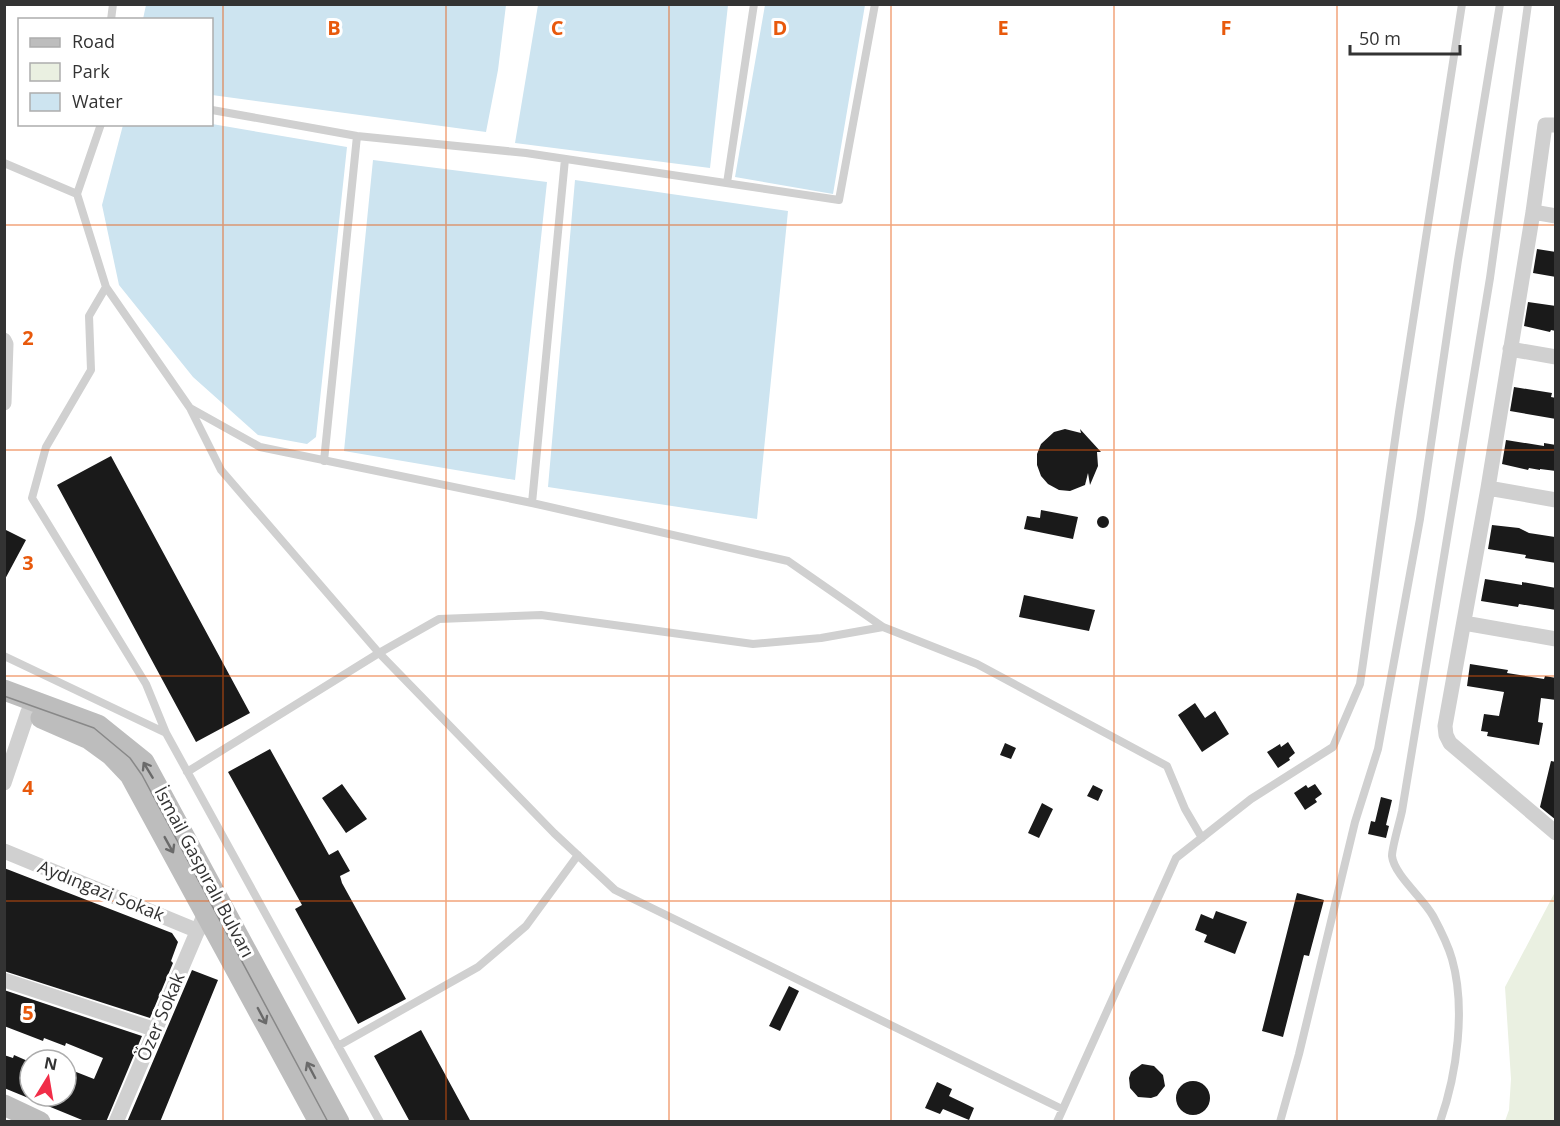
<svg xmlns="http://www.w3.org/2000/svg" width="1560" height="1126" font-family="'Open Sans',sans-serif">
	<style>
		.green { fill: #eaf0e1 }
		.water { fill: #cde4f0 }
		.building { fill: #1a1a1a }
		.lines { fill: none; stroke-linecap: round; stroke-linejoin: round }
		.lane { stroke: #d0d0d0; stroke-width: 8 }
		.street { stroke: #d0d0d0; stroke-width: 15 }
		.secondary { stroke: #bdbdbd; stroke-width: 21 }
		.tram { stroke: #888; stroke-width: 1.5 }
		.oneway { stroke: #6a6a6a }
		.grid { fill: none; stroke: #e8590c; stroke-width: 1.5; stroke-opacity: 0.55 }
		.labels { text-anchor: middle; stroke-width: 6; stroke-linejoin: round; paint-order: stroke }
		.street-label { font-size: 18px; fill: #333; stroke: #fff }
		.grid-label { font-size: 20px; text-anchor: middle; font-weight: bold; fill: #e8590c; stroke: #fff; stroke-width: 6; stroke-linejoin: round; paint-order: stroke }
	</style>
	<rect width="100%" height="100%" fill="#fff"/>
	<path class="green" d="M 1555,892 L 1555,1121 L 1505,1121 L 1509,1110 L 1511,1079 L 1505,987 Z"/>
	<path class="water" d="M 146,5 L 506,5 L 498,70 L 486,132 L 212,95 L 212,20 L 143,19 Z
		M 538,5 L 728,5 L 710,168 L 515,143 Z
		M 765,5 L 865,5 L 833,194 L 735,177 Z
		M 212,124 L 347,147 L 316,437 L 307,444 L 258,435 L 193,377 L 119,285 L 102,205 L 123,125 Z
		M 373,160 L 547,182 L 515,480 L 344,451 Z
		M 575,180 L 788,211 L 757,519 L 548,487 Z"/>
	<path class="building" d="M 1537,249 L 1556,252 L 1556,277 L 1533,273 Z
		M 1528,302 L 1556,306 L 1556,331 L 1551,330 L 1550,332 L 1524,326 Z
		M 1514,387 L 1552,393 L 1551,397 L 1556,398 L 1556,419 L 1510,411 Z
		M 1065,429 L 1081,433 L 1080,429 L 1101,452 L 1097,452 L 1098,466 L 1090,485 L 1088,473 L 1085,485 L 1070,491 L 1059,490 L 1048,484 L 1041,476 L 1037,465 L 1037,454 L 1041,444 L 1054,432 Z
		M 1506,440 L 1544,446 L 1544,443 L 1556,445 L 1556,471 L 1540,469 L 1540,470 L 1529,468 L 1528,470 L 1502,464 Z
		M 111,456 L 250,713 L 196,742 L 57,485 Z
		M 1041,510 L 1078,517 L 1073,539 L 1024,529 L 1027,516 L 1040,518 Z
		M1097 522a6 6 0 1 1 12 0a6 6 0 1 1-12 0Z
		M 1492,525 L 1519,528 L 1529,533 L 1555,537 L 1556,563 L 1525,558 L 1526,555 L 1488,549 Z
		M 4,529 L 26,540 L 4,581 Z
		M 1485,579 L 1522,585 L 1522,582 L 1556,588 L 1556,610 L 1519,604 L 1518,607 L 1481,601 Z
		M 1024,595 L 1095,610 L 1089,631 L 1019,617 Z
		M 1470,664 L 1508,670 L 1507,673 L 1544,679 L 1545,676 L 1556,678 L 1556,700 L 1541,698 L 1538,722 L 1543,723 L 1539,745 L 1487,736 L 1488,732 L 1481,731 L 1484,714 L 1499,716 L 1504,692 L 1467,686 Z
		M 1195,703 L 1205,718 L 1215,711 L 1229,734 L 1202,752 L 1178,715 Z
		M 1288,742 L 1295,753 L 1289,758 L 1290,760 L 1278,768 L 1267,752 L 1280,744 L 1281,747 Z
		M 1005,743 L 1016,748 L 1011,759 L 1000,755 Z
		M 270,749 L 329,855 L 338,850 L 350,871 L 340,876 L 342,883 L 406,999 L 358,1024 L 295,909 L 302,905 L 228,772 Z
		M 1551,761 L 1556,762 L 1556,820 L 1540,807 Z
		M 342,784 L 367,819 L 346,833 L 322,798 Z
		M 1315,784 L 1322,794 L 1315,799 L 1317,802 L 1305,810 L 1294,793 L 1306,785 L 1308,788 Z
		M 1093,785 L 1103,790 L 1098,801 L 1087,796 Z
		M 1381,797 L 1392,800 L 1386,825 L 1389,826 L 1386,838 L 1368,834 L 1371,821 L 1375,822 Z
		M 1042,803 L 1053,809 L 1039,838 L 1028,833 Z
		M 4,868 L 172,933 L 178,942 L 171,961 L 173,963 L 150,1018 L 4,971 Z
		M 1297,893 L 1324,900 L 1309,956 L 1304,955 L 1283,1037 L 1262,1031 Z
		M 1216,911 L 1247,922 L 1235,954 L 1204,942 L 1207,935 L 1195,930 L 1201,914 L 1213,919 Z
		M 192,970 L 218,980 L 160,1122 L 127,1122 Z
		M 789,986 L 799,991 L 780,1031 L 769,1026 Z
		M 4,990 L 142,1036 L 106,1122 L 87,1122 L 4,1088 L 4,1055 L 13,1058 L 14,1055 L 30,1062 L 30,1096 L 66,1096 L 66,1068 L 94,1079 L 103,1058 L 66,1043 L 65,1046 L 44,1038 L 43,1041 L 4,1026 Z
		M 421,1030 L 465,1111 L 471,1122 L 410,1122 L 374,1056 Z
		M 1142,1064 L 1154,1066 L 1163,1075 L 1165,1086 L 1157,1096 L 1151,1098 L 1138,1097 L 1130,1088 L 1129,1078 L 1131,1072 Z
		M1176 1098a17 17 0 1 1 34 0a17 17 0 1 1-34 0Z
		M 937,1082 L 952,1089 L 949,1096 L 974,1108 L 969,1120 L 943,1109 L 940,1114 L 925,1108 Z"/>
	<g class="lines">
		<path class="lane" d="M 111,20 L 113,4
			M 212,110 L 357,136 L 526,153 L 839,200 L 875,4
			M 101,124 L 77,194 L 106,287 L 190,408 L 260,447 L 532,503 L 788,561 L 883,627 L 977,664 L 1167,766 L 1185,809 L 1202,838
			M 4,163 L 77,194
			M 727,183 L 754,4
			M 106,287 L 89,316 L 91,370 L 46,447 L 32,498 L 146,684 L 166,733
			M 191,410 L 221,470 L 379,653 L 554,833 L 615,890 L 1062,1109
			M 324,461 L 357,136
			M 532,503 L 565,159
			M 4,656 L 166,733 L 380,1122
			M 187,772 L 379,653 L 439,619 L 541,615 L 753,644 L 821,638 L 883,627
			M 338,1046 L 478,967 L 526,926 L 578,855
			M 1057,1122 L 1176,858 L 1251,799 L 1333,747 L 1360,684 L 1399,412 L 1462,4
			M 1280,1122 L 1299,1054 L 1355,822 L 1378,749 L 1420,519 L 1458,260 L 1500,4
			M 1440,1122 C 1457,1074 1466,1008 1452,959 C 1448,945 1440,929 1433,916 C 1424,899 1394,875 1392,856 C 1392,847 1400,821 1402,811 L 1490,278 L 1528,4"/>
		<path class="street" d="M 1556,125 L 1545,125 L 1533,212 L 1488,488 L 1445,726 L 1446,735 L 1450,743 L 1556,833
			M 1533,212 L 1556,216
			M 4,340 L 6,344 L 4,403
			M 1510,349 L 1556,357
			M 1488,488 L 1556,500
			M 1464,623 L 1556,639
			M 4,783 L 28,712
			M 4,851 L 198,931
			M 4,980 L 156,1030
			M 116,1122 L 206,911"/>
		<path class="secondary" d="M 4,690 L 98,725 L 144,762 L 339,1122
			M 41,718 L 89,739 L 111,755 L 130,775 L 319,1122
			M 4,1105 L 40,1122"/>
		<path class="tram" d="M 4,696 L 94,728 L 130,758 L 142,775 L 328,1122"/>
	</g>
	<defs><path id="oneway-shaft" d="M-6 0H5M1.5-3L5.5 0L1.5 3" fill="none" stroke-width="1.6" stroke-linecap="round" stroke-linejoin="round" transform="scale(1.5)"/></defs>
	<g class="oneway">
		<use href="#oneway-shaft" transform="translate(148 770) rotate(-121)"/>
		<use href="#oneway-shaft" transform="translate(169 845) rotate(61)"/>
		<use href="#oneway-shaft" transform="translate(262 1016) rotate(62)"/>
		<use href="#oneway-shaft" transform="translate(311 1070) rotate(-118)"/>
	</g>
	<path class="grid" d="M 223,4 L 223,1122M 446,4 L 446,1122M 669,4 L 669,1122M 891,4 L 891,1122M 1114,4 L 1114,1122M 1337,4 L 1337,1122M 4,225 L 1556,225M 4,450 L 1556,450M 4,676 L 1556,676M 4,901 L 1556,901"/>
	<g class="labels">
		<g class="street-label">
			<text transform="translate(204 872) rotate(62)" y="6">İsmail Gaspıralı Bulvarı</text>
			<text transform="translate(101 891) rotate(22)" y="6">Aydıngazi Sokak</text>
			<text transform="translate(161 1017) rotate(-67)" y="6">Özer Sokak</text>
		</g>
	</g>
	<g class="grid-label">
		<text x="334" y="35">B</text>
		<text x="557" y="35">C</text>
		<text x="780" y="35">D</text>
		<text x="1003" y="35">E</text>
		<text x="1226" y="35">F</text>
		<text x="28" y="345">2</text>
		<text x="28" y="570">3</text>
		<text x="28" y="795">4</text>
		<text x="28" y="1020">5</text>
	</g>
	<rect width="1560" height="1126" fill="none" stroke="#333333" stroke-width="12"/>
	<rect x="18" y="18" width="195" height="108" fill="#ffffff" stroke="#adadad" stroke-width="1.5"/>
	<rect x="30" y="38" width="30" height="9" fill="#bdbdbd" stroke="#adadad" stroke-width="1.5"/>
	<text x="72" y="48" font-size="18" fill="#333333">Road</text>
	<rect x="30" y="63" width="30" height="18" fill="#eaf0e1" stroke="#adadad" stroke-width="1.5"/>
	<text x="72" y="78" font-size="18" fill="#333333">Park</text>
	<rect x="30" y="93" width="30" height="18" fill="#cde4f0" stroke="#adadad" stroke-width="1.5"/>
	<text x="72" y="108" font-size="18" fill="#333333">Water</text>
	<g transform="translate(48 1078) rotate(11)"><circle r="28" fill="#ffffff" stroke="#adadad" stroke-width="1.5"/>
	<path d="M0-4.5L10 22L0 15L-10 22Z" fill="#f12d48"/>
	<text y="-9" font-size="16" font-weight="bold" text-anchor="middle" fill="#333333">N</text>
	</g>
	<path d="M1350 45v9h110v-9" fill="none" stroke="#333333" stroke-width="3"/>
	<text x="1359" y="45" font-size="18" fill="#333333" stroke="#ffffff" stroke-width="4.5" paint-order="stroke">50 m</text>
</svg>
